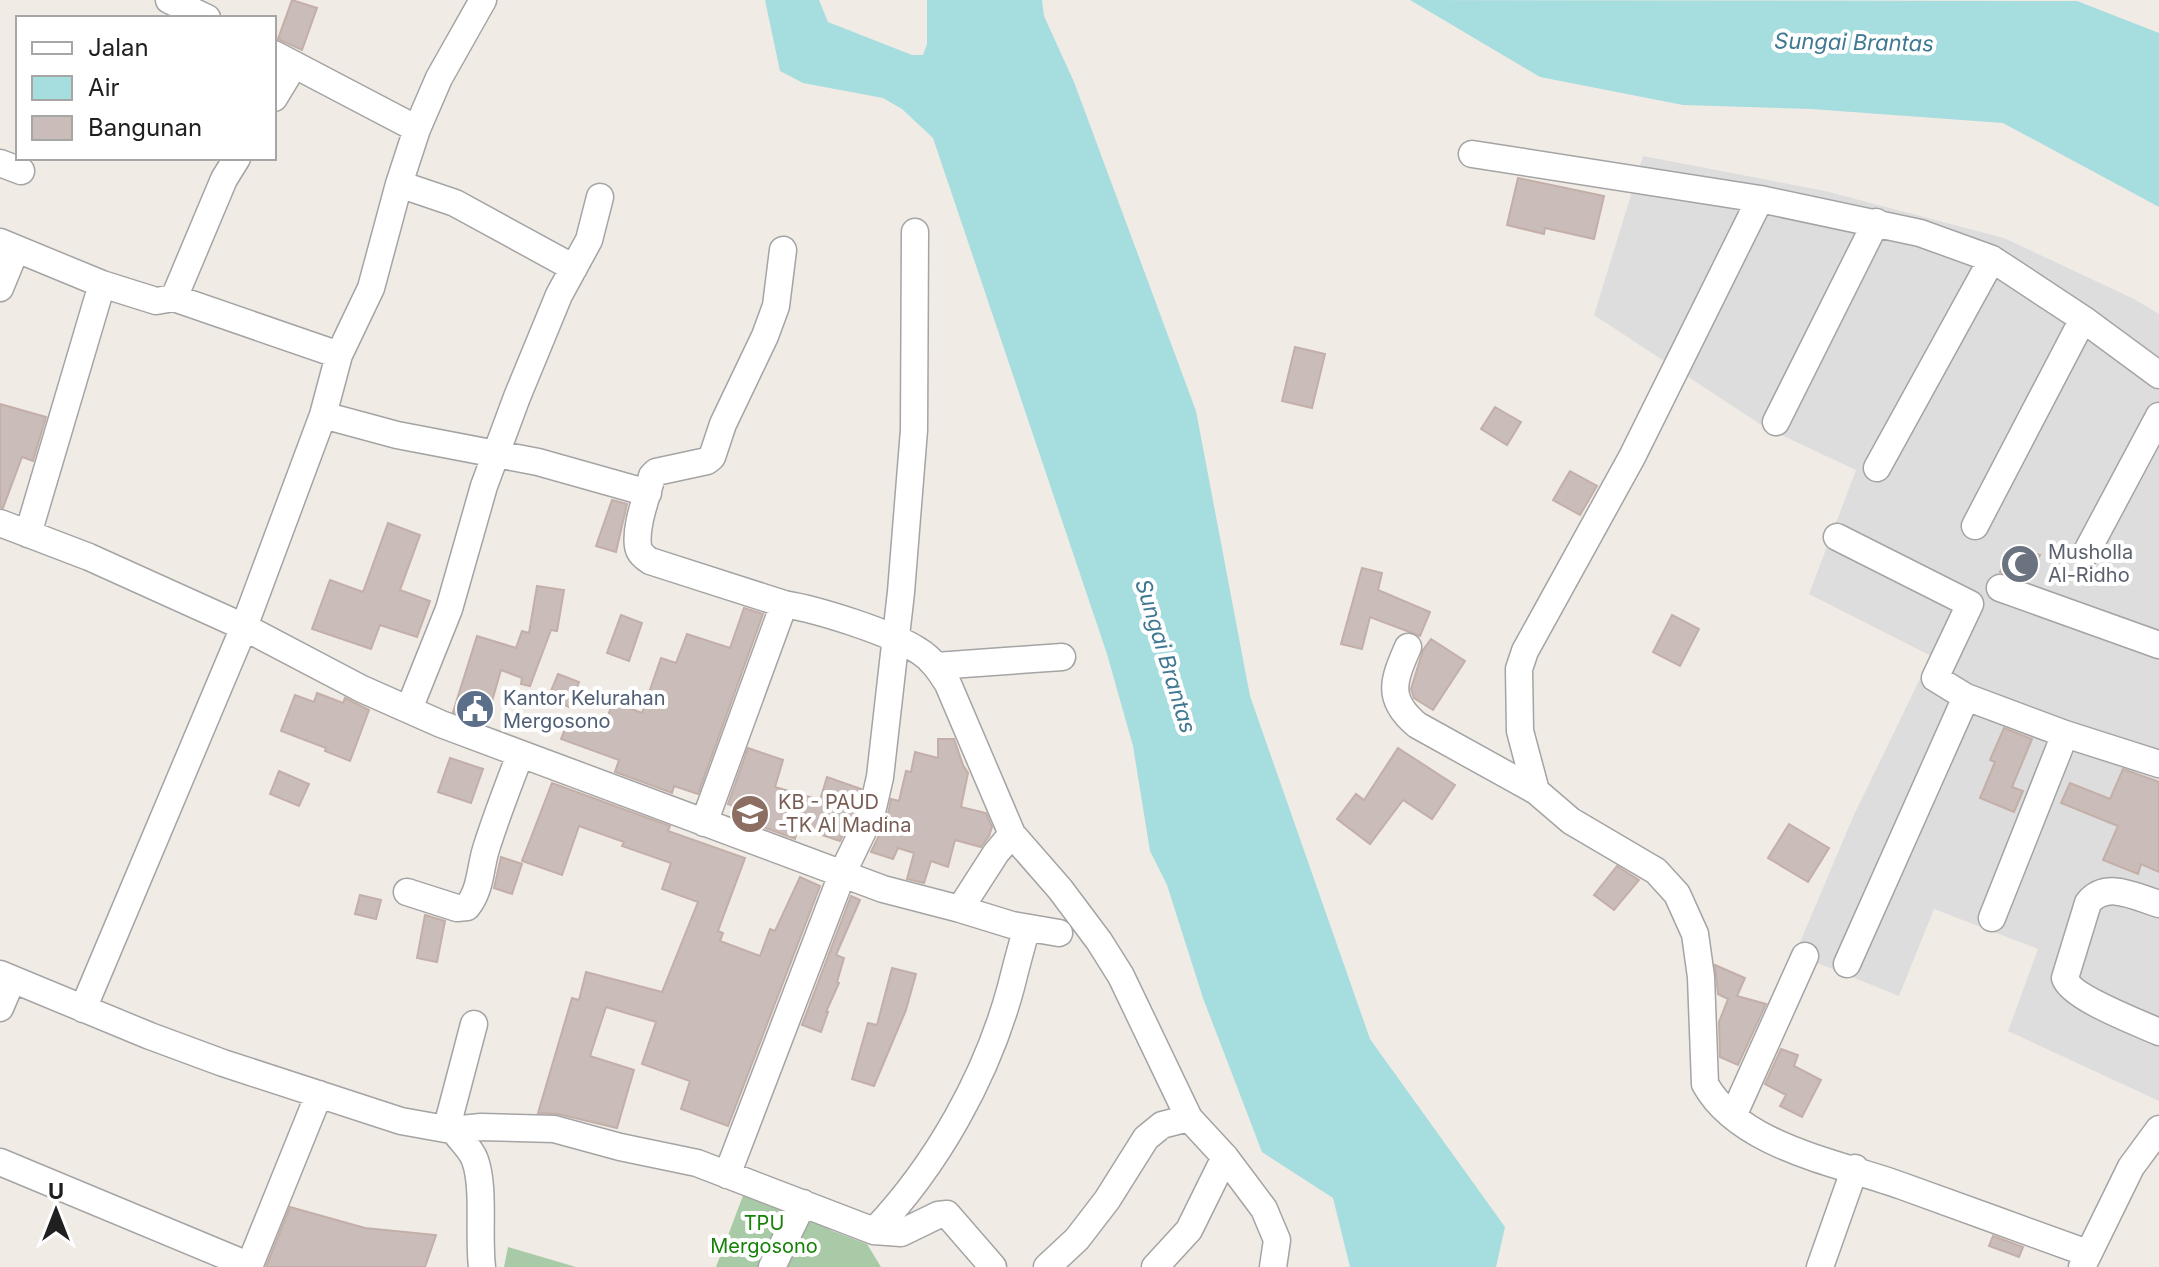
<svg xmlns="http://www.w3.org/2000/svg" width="2159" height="1267" font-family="Inter,sans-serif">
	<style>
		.residential { fill: #dedddd }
		.cemetery { fill: #a9caa7 }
		.water { fill: #a6dddf }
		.building { fill: #c9bcb9; stroke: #c3afa8; stroke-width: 2 }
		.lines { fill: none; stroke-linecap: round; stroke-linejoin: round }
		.street-casing { stroke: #a4a4a4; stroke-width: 29 }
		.street { stroke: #fff; stroke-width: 26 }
		.labels { text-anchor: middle; stroke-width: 8; stroke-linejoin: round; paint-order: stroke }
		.worship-label { font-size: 20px; fill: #5b616d; stroke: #fff; text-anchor: start }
		.service-label { font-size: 20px; fill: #4e5e75; stroke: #fff; text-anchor: start }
		.education-label { font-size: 20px; fill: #785e54; stroke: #fff; text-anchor: start }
		.park-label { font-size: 20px; fill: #18820a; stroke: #fff }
		.water-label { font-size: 22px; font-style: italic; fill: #3f7892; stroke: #fff }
	</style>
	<rect width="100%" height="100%" fill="#f1ebe6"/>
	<path class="residential" d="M 1643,156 L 1825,191 L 2004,238 L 2134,299 L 2159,314 L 2159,1101 L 2008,1031 L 2038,949 L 1934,909 L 1899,996 L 1795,954 L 1853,817 L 1931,656 L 1809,594 L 1856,470 L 1766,428 L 1594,315 Z"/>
	<path class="cemetery" d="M 744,1193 L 833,1220 L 830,1230 L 867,1244 L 881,1267 L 716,1267 Z
		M 508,1247 L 576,1267 L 504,1267 Z"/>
	<path class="water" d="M 765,0 L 819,0 L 828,22 L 912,55 L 923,55 L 927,44 L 927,0 L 1042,0 L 1044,16 L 1074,82 L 1196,411 L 1250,696 L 1370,1039 L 1505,1227 L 1496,1267 L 1350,1267 L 1333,1198 L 1262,1152 L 1203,998 L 1167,885 L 1150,851 L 1133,746 L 1107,654 L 933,138 L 902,109 L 883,98 L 803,83 L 780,71 Z
		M 1410,0 L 2077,1 L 2159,33 L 2159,207 L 2003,123 L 1811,109 L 1683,105 L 1540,77 Z"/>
	<path class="building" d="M 292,0 L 317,8 L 302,50 L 278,39 Z
		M 1518,178 L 1604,196 L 1594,239 L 1545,228 L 1544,234 L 1507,225 Z
		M 1295,347 L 1325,354 L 1312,408 L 1282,401 Z
		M 0,404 L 46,417 L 33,461 L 22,457 L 3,508 L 0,507 Z
		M 1495,407 L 1521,422 L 1507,445 L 1481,429 Z
		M 1570,471 L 1597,486 L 1580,515 L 1553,500 Z
		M 612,500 L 627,504 L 616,552 L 596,546 Z
		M 388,523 L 420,535 L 400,590 L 430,601 L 417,637 L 380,625 L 371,649 L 312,629 L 330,580 L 363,592 Z
		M 2013,548 L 2040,555 L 2027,581 L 2000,572 Z
		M 1362,568 L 1382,573 L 1378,590 L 1430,612 L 1420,636 L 1370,617 L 1362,649 L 1341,644 Z
		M 537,586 L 564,590 L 557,631 L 551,630 L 530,686 L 521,684 L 522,678 L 501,670 L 486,722 L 453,712 L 477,636 L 516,648 L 522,631 L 529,633 Z
		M 744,608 L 763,614 L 698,794 L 674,786 L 672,793 L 615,772 L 619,760 L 561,739 L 570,717 L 603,729 L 613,702 L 642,713 L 661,658 L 676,663 L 687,634 L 730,648 Z
		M 621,615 L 642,623 L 629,661 L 607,653 Z
		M 1672,615 L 1699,629 L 1680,666 L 1653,652 Z
		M 1431,639 L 1465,661 L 1433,710 L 1414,698 L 1411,689 L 1423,650 Z
		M 558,674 L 579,682 L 569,707 L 548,698 Z
		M 317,693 L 343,703 L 345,698 L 369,710 L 350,761 L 325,751 L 326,748 L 281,731 L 295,695 L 314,702 Z
		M 2004,728 L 2032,739 L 2012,787 L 2023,791 L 2014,812 L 1980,798 L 1995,762 L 1990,760 Z
		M 938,739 L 954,739 L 963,765 L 968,773 L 961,807 L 986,813 L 992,827 L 989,836 L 981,847 L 955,840 L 948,867 L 931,861 L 924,883 L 907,879 L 914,853 L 898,848 L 893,859 L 871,852 L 887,819 L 891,799 L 899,801 L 906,771 L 911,772 L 915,752 L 938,758 Z
		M 748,748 L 783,760 L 775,787 L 820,800 L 827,777 L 861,789 L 857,807 L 840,841 L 798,827 L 795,839 L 739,818 L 743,809 L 728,804 Z
		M 1398,748 L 1455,785 L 1432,819 L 1403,800 L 1370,844 L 1337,819 L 1356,794 L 1364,800 Z
		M 450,758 L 483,769 L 471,803 L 438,792 Z
		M 2123,769 L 2159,782 L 2159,872 L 2141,864 L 2138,874 L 2103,860 L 2118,826 L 2061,803 L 2070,783 L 2110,799 Z
		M 279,771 L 309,784 L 299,806 L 270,794 Z
		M 552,783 L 670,826 L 668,831 L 745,858 L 718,931 L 723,933 L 720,941 L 760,956 L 770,929 L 775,931 L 800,877 L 820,886 L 728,1126 L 681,1109 L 690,1081 L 642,1064 L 656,1022 L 606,1007 L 590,1056 L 634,1070 L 617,1128 L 558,1114 L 538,1113 L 572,998 L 579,1000 L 586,972 L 662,992 L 698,902 L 662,889 L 671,863 L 622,846 L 624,842 L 579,826 L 562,875 L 522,861 Z
		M 1789,824 L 1829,848 L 1808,882 L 1768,858 Z
		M 501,857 L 522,864 L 512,894 L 494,888 Z
		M 1617,866 L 1639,880 L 1614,910 L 1594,895 Z
		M 360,895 L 381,900 L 376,919 L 355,914 Z
		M 851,896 L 860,900 L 836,955 L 844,958 L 837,982 L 839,983 L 826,1012 L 828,1012 L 821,1032 L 802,1025 Z
		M 425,915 L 445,921 L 437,962 L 417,958 Z
		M 1715,965 L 1745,978 L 1737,996 L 1766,1004 L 1738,1065 L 1720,1057 L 1719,1022 L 1728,999 L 1718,994 Z
		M 892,968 L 916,974 L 906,1010 L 874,1086 L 852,1079 L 868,1023 L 877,1025 Z
		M 1781,1049 L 1798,1055 L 1794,1066 L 1821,1080 L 1802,1117 L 1780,1106 L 1786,1095 L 1765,1084 Z
		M 290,1207 L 365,1228 L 436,1235 L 425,1267 L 266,1267 Z
		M 1993,1236 L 2023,1247 L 2019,1257 L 1989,1246 Z"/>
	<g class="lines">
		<defs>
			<path id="street" d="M 169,0 L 207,18
				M 274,54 L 417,129
				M 274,98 L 294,65
				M 1472,154 L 1760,199 L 1632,457 L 1525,651 L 1519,669 L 1520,731 L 1536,791 L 1571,821 L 1656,871 L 1677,894 L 1695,934 L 1701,977 L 1705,1084 C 1740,1147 1839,1163 1902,1186 C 1964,1208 2025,1231 2087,1253
				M 0,163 L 21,171
				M 399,184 L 455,203 L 574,268
				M 1760,199 L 1920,233 L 1992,259 L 2083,319 L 2159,375
				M 0,242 L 102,284 L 156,301 L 174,298 L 224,179 L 237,158
				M 783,250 L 776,306 L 765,336 L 723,424 L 712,457 L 707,461 L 656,472 L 652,476 C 647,497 635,525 638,546 C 639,553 644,557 650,561 L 784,604 C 819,610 890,632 919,651 C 932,659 940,671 948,684 L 1012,834 L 1060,889 L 1099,941 L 1121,976 L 1189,1118 L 1225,1157 L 1264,1209 L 1277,1240 L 1273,1267
				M 0,288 L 16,249
				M 174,298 L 339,355
				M 323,415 L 397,435 L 538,462 L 648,493
				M 1776,422 L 1876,222
				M 1877,468 L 1992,259
				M 0,523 L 89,557 L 244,627 L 362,689 L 441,724 L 883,889 L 960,909 L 996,853 L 1012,834
				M 1975,526 L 2083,319
				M 28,534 L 102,284
				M 1837,537 L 1970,604 L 1935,678 L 1966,697
				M 2086,553 L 2159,416
				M 2000,588 L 2159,645
				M 1408,647 C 1393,681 1386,699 1417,725 L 1536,791
				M 936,666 L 1062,657
				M 409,709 L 449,609 L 484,486 L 517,397 L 559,295 L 589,240 L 600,197
				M 704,823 L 784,604
				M 407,892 L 457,908 L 467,907 C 481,890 480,868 486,849 C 496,817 508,786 520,755
				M 2159,904 C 2136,897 2106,880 2088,903 L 2065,978 C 2070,997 2139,1023 2159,1032
				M 960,909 L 1012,925 L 1059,933
				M 1992,918 L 2065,734
				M 1847,964 L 1966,697 L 2065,734 L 2159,764
				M 0,974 L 150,1036 L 223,1063 L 401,1121 L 451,1130 L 481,1127 L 554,1129 L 620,1147 L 697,1163 L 874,1231 C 937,1165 987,1076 1011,987 C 1016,967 1021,947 1027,928
				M 0,1008 L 12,980
				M 83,1009 L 244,627 L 323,415 L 339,355 L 371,288 L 399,184 L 417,129 L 439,78 L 483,0
				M 474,1024 L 449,1119 C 453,1136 469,1144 475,1160 C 485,1188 478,1235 482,1267
				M 1733,1116 L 1805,956
				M 0,1162 L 250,1266
				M 727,1175 L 843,872 L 872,812 L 880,777 L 901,592 L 914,430 L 915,232
				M 874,1231 L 901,1233 L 938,1215 L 947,1214 L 993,1267
				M 249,1267 L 319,1094
				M 772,1267 L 803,1203
				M 1047,1267 L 1077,1239 L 1107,1200 L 1146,1138 L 1162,1125 L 1189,1118
				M 1155,1267 L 1189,1230 L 1225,1157
				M 1820,1267 L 1855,1168
				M 2082,1267 L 2131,1167 L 2159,1129"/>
		</defs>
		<use href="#street" class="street-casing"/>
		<use href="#street" class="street"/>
	</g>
	<defs>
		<symbol id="mosque-disc" viewBox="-11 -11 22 22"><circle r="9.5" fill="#6b7280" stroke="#fff"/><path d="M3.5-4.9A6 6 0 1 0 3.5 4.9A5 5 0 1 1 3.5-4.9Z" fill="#fff"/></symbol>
		<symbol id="civic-disc" viewBox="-11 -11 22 22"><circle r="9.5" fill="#5c6f8a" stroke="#fff"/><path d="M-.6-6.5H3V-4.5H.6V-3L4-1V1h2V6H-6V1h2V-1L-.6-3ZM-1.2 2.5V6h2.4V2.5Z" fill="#fff"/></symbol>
		<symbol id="school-disc" viewBox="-11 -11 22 22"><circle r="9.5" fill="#8d6e63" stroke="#fff"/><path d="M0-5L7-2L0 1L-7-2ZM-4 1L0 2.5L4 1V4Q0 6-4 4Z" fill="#fff"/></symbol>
	</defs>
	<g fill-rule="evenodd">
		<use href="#mosque-disc" x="1998" y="542" width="44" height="44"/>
		<use href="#civic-disc" x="453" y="687" width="44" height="44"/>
		<use href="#school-disc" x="728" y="792" width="44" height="44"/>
	</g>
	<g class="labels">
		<g class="worship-label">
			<text x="2048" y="559">Musholla<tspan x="2048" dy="23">Al-Ridho</tspan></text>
		</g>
		<g class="service-label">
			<text x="503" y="705">Kantor Kelurahan<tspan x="503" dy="23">Mergosono</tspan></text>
		</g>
		<g class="education-label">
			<text x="778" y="809">KB - PAUD<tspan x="778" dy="23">-TK Al Madina</tspan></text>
		</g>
		<g class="park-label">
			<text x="764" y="1230">TPU<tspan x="764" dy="23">Mergosono</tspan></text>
		</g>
		<g class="water-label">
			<text transform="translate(1854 42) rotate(1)" y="8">Sungai Brantas</text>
			<text transform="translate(1166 656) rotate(73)" y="8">Sungai Brantas</text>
		</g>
	</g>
	<rect x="16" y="16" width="260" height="144" fill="#ffffff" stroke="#a6a6a6" stroke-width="2"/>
	<rect x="32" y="42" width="40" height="12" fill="#ffffff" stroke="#a6a6a6" stroke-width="2"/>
	<text x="88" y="56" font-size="24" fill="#202020">Jalan</text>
	<rect x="32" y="76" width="40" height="24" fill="#a6dddf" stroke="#a6a6a6" stroke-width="2"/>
	<text x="88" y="96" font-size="24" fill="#202020">Air</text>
	<rect x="32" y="116" width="40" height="24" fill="#c9bcb9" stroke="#a6a6a6" stroke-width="2"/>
	<text x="88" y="136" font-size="24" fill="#202020">Bangunan</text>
	<g transform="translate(56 1211)" stroke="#ffffff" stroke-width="6" paint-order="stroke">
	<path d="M0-6L14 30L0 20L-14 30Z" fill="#202020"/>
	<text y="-12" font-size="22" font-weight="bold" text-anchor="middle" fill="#202020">U</text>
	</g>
</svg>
